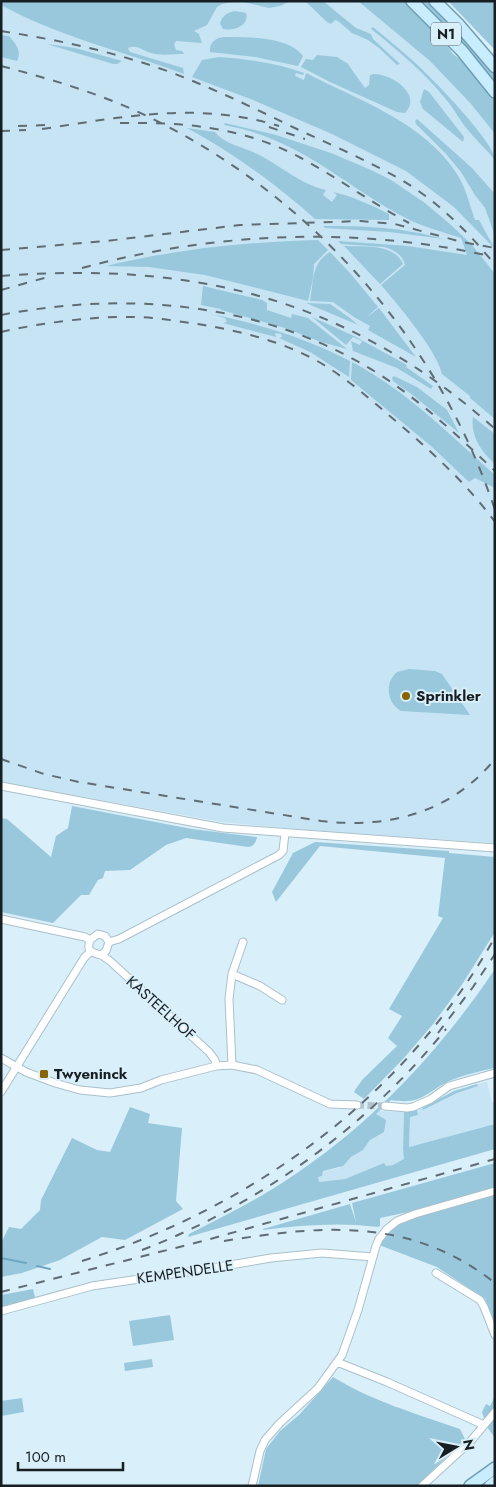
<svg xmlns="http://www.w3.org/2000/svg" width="496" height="1487" font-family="Jost,sans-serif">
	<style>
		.built { fill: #c6e4f3 }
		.green { fill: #99c8dd }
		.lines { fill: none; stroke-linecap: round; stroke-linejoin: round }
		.stream { stroke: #6ca6c1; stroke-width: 2 }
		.street-tunnel { stroke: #b2c5cf; stroke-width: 7; stroke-dasharray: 7 3.5; stroke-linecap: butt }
		.street-casing { stroke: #aac0ca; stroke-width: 9 }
		.primary-casing { stroke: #719db2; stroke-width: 14 }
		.street { stroke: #fff; stroke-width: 7 }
		.primary { stroke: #c7edff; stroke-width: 11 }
		.rail { stroke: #5f6c73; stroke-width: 2; stroke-dasharray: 9 9; stroke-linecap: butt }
		.poi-dot { fill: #876602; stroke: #d9effa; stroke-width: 2 }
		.labels { text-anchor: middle; stroke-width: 4; stroke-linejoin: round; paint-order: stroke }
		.shield { fill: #d9effa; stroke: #515d64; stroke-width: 1 }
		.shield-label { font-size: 14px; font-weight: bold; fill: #171f23 }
		.poi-label { font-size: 15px; font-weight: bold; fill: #171f23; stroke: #d9effa; text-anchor: start }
		.street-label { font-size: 15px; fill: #171f23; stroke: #d9effa }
	</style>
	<rect width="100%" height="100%" fill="#d9effa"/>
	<path class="built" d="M 1,1 L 358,1 L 430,61 L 471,104 L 495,134 L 495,843 L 308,830 L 222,822 L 1,782 Z
		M 487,1082 L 492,1103 L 495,1102 L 495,1124 L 409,1147 L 410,1116 L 418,1115 L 417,1110 L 422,1108 L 423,1110 L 457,1093 L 478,1086 L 477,1084 Z
		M 379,1111 L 404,1112 L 403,1149 L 405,1159 L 393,1165 L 386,1166 L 384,1163 L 345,1179 L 319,1182 L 318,1177 L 322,1176 L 323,1171 L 339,1168 L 351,1157 L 363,1150 L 370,1140 L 375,1136 L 376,1114 Z"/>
	<path class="green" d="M 1,1 L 290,1 L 280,6 L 269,8 L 244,2 L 235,1 L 222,4 L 217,7 L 207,25 L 194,31 L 199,34 L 202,43 L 176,41 L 174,44 L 176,50 L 182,51 L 184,54 C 173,54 161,56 151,53 C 142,51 138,44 128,48 L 130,52 L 183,68 L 184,74 C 123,51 59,37 1,5 Z
		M 305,1 L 323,1 L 356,28 L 371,34 L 373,39 L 400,64 L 397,65 L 379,48 L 368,40 L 352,33 L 338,21 L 335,20 L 331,24 L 327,22 Z
		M 358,1 L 405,1 L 437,32 L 453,54 L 469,66 L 495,97 L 495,134 L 471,104 L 430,61 Z
		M 418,1 L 430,1 L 495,72 L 495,85 Z
		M 449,1 L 495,1 L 495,50 L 448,1 Z
		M 235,11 L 246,13 C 250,26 233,31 223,29 L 220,23 C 223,15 227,13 235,11 Z
		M 373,27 C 386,38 399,48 412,60 C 428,74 495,142 495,160 C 486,149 476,140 467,129 C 460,121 456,112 449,103 C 427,75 399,51 371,29 Z
		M 1,35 L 9,36 C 16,44 22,51 17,61 L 1,57 Z
		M 224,37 C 246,37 289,36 303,56 L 298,66 L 255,57 L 210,52 C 209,43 215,38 224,37 Z
		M 47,44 L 75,48 L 122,61 L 117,64 L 113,64 Z
		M 317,55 L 337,57 L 347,63 L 365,88 L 369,85 L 370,75 L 374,74 C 391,74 423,94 405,113 L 397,112 L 330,82 L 301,67 L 306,59 L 313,60 Z
		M 219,57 C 247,59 277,63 304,73 L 303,75 L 296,73 L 295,76 L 304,80 L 306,73 C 358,100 424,122 457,174 C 466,188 470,206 475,220 L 479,220 L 495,249 L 454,207 L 406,171 L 332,134 L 253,100 L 192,77 L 202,60 Z
		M 424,89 L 429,92 L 464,137 L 463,142 L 423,109 L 420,102 Z
		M 417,119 L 472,168 L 495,194 L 495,236 L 485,208 L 475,195 L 461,172 L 446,154 L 416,124 L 415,121 Z
		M 225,123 L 276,135 L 331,153 L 371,170 L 391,180 L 425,203 L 451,225 L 472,245 L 495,274 L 495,419 L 470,398 L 470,396 L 442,374 C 436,349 398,305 381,285 L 405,265 C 403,255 393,249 384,247 L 341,244 L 338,241 L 408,246 L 467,255 L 461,238 C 440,231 419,226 400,215 C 339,181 297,138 224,125 Z
		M 187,128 L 215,132 C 224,144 240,146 253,152 C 278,163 299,184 326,190 L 323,195 L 332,202 L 337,195 L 333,192 C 352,196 371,205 389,214 L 389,220 L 315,219 C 276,184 233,153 187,128 Z
		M 323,226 C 366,226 401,227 444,239 L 389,232 L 325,228 Z
		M 318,240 L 328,250 L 314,264 L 313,278 L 308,301 L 205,275 L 149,267 L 106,266 C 177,249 245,242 318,240 Z
		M 344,246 C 363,247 394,243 403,264 L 380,284 Z
		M 330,252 L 350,273 L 378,307 L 366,318 L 379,308 L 416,357 L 368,330 L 370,326 L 354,317 L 333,302 L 310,301 C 314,281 311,263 330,252 Z
		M 203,286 L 262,300 L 267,303 L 267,310 L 291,318 L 292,314 L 308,318 L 347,349 L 321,342 L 285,328 L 221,310 L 221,309 L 201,305 Z
		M 306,303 L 330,304 L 350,318 L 358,325 Z
		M 211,314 C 260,324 306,338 350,361 L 349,377 L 310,352 L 279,338 L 282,337 L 281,334 L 275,333 L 276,337 L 223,323 L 227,322 L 225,318 Z
		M 312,317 L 354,336 L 407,365 L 406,367 L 433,386 L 431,389 L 397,368 L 353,351 L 351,341 L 360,345 L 362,341 L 353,337 L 346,345 Z
		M 352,362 C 407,391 449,434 495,475 L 495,488 L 475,478 L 469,482 L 431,446 L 351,380 Z
		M 394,376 L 417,387 L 447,410 L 459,433 L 414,396 L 393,381 L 392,378 Z
		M 473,417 L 495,434 L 495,464 C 481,452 470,435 473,417 Z
		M 409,669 L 435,671 L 442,674 L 470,715 L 401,711 C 387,703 384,683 397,672 Z
		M 72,806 L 192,829 L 257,837 C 256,843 253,847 248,847 L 186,838 L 166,845 L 130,870 L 105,871 L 103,878 L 98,880 L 89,895 L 81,895 L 53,923 L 1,912 L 1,818 L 7,819 L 51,857 L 56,836 L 68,828 Z
		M 315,842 L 449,851 L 449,853 L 495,857 L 495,932 L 463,983 L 434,1023 L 403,1059 L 364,1099 L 354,1092 L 355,1090 L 363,1079 L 397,1046 L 388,1038 L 402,1016 L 389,1009 L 443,918 L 438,916 L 445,858 L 320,846 L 276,902 L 272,892 L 293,853 Z
		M 495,969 L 495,1068 C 479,1071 464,1075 449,1081 C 425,1093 422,1105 391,1100 L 376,1114 L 386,1120 L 384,1132 L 370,1140 L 363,1150 L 351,1157 L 343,1166 L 323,1171 L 322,1176 L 318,1177 L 319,1182 L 345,1179 L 384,1163 L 386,1166 L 393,1165 L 404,1159 L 403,1149 L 404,1112 L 417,1110 L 418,1115 L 410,1117 L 409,1147 L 495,1124 L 495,1149 L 188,1237 L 189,1234 C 222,1217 257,1200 288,1179 C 371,1125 440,1051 495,969 Z
		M 477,1084 L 478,1086 L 457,1093 L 423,1110 L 422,1108 L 454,1091 Z
		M 130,1107 L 150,1114 L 148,1123 L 182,1128 L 176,1201 L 183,1209 L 125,1240 L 102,1237 L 60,1260 L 22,1273 L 1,1277 L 1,1243 L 9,1227 L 21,1229 L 40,1210 L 41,1200 L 72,1138 L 97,1150 L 110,1152 Z
		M 495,1163 L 495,1188 L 418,1212 L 413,1211 L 380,1218 L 380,1226 L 378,1227 C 339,1222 302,1225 263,1230 L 263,1229 L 350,1204 L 356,1222 L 352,1203 Z
		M 495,1193 L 495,1326 L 485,1299 L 437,1267 L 379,1245 L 391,1230 L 402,1222 Z
		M 33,1289 L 35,1297 L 31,1301 L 1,1310 L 1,1295 Z
		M 170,1315 L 174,1340 L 133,1346 L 129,1321 Z
		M 152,1359 L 153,1367 L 125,1371 L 124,1363 Z
		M 333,1377 C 372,1401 417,1414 460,1429 L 465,1439 L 417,1486 L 258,1486 L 266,1449 L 280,1431 L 299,1415 Z
		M 495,1396 L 495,1438 L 487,1427 L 482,1412 L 486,1404 L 490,1406 Z
		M 22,1398 L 24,1412 L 1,1416 L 1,1401 Z"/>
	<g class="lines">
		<path class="stream" d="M 1,1258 L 26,1263
			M 37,1266 L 50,1269"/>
		<path class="street-tunnel" d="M 357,1105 L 385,1106"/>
		<defs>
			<path id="street" d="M 1,786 L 223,828 L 495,848
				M 1,919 L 85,937 L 90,940
				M 109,942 L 119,939 L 279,855 L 283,851 L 285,833
				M 101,955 L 106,951 L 109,942 L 105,936 L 98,934 L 90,940 C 86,953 92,952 101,955 C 104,956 106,959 109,960 L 209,1052 L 215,1060 L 216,1066
				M 232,974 L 260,986 L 282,1000
				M 1,1058 L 26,1072 L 55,1083 L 80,1090 L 110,1093 L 141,1088 L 161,1080 L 216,1066 L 232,1065 L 257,1070 L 330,1104 L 357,1105
				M 232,1065 L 229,999 L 232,974 L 243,942
				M 1,1092 L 84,958 L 91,951
				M 385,1106 L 407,1108 L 413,1107 L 431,1099 L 449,1086 L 495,1073
				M 436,1273 L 480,1300 L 484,1307 L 495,1335
				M 1,1311 L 92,1286 L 207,1269 L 271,1258 L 322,1253 L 373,1257
				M 337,1362 L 387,1382 L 484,1425
				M 252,1486 L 260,1451 L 265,1440 L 280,1423 L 318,1388 L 342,1355 L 358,1310 L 376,1246 L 379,1239 L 387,1229 L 397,1221 L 415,1214 L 495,1191
				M 422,1486 L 470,1442 L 495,1412"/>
			<path id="primary" d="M 412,1 L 462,51 L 495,92
				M 435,1 L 459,25 L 495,67
				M 470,1486 L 495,1468
				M 490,1486 L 495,1482"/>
		</defs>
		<use href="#street" class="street-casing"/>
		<use href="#primary" class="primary-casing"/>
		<use href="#street" class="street"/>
		<use href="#primary" class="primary"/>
		<path class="rail" d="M 1,31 C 59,40 115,52 170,72 C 215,89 258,110 301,131 C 334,146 368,161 400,179 C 437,201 468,231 495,265
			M 1,66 C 47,78 91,91 134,110 C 303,187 436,333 495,510
			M 120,123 C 185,122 243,127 301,158 C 338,178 372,203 409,223
			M 18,126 L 48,125
			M 269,127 L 305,139
			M 42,129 C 123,117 197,101 279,126
			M 1,131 L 26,130
			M 1,250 L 106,241 L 240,225 L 361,221 L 395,224 L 462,242 L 495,248
			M 82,268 C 215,232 355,226 490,256
			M 1,276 C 193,261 349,298 495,429
			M 1,290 L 48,277
			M 1,315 C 130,290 269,303 382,376 C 423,403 459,437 495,471
			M 1,332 C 40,323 93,316 133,317 C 157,317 181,322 204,325 C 244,332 284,342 319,362 C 348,379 372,401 397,422 C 433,453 467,484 495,522
			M 1,759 L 44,774 L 79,782 L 321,821 C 388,829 451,813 495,759
			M 438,1033 L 473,987 L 495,954
			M 224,1241 C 323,1225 411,1217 495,1283
			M 142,1250 C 259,1205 367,1127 446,1029
			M 82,1261 C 254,1207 406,1096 495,937
			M 1,1292 L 203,1241 L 495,1159"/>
	</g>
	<g class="poi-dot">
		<circle cx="406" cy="696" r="5"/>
		<rect x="39" y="1069" width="10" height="10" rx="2.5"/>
	</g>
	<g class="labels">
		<rect class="shield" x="431" y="22.5" width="30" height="23" rx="4"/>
		<g class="shield-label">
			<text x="446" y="39">N1</text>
		</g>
		<g class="poi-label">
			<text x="416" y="701">Sprinkler</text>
			<text x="54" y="1079">Twyeninck</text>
		</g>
		<g class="street-label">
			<text transform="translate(161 1008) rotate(42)" y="5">KASTEELHOF</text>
			<text transform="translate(185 1272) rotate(-8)" y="5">KEMPENDELLE</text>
		</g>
	</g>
	<rect width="496" height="1487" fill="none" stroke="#171f23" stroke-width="5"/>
	<g transform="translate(456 1447) rotate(80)" stroke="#d9effa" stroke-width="4" paint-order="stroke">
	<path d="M0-4L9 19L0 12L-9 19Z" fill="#171f23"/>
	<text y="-8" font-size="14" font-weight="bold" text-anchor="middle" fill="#171f23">N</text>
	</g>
	<path d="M18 1462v8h105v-8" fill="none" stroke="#171f23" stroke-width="2.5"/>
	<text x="25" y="1462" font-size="15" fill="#171f23" stroke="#d9effa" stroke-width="4" paint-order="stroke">100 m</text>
</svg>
